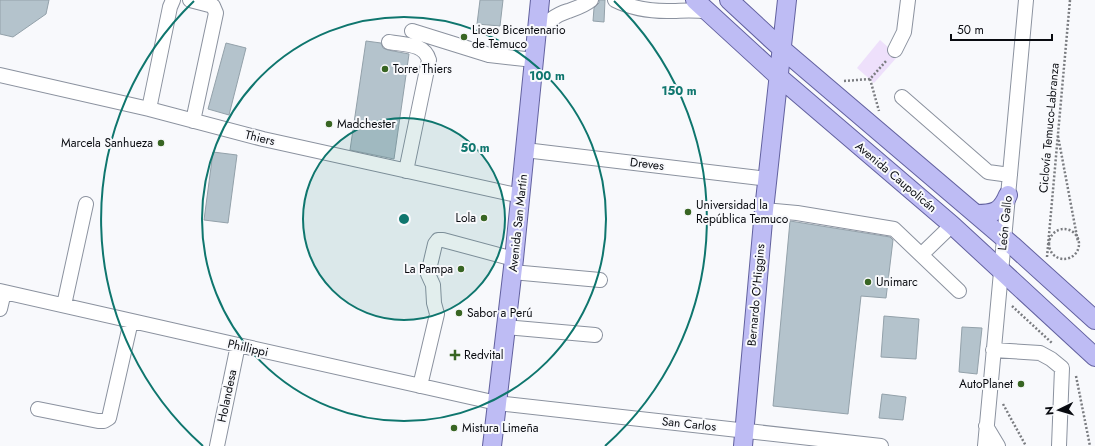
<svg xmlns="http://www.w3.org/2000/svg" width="1095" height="446" font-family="Jost,sans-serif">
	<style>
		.green { fill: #eee0fb }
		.building { fill: #b4c3cc; stroke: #93a1aa }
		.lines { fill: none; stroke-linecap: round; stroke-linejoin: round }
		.minor-casing { stroke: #8b929f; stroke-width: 16 }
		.major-casing { stroke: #62619f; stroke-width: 20 }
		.path { stroke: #7a7c80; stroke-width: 2.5; stroke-dasharray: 2 2; stroke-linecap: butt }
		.minor { stroke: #fff; stroke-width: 14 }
		.major { stroke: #bebcf4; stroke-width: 18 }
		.ring { fill: none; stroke: #0f766e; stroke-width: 2 }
		.poi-dot { fill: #386523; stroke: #f8f9fc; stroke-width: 1.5 }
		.labels { text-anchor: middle; stroke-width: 4; stroke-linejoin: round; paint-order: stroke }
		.poi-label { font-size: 12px; fill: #090b10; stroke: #f8f9fc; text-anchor: start }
		.street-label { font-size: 12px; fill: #090b10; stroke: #f8f9fc }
		.centre { fill: #0f766e; stroke: #f8f9fc; stroke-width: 2 }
		.ring-label { font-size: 12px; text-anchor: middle; font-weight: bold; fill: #0f766e; stroke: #f8f9fc; stroke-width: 4; stroke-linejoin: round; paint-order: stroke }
	</style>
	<rect width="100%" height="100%" fill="#f8f9fc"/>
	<path class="green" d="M 880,40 L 898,56 L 874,83 L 857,68 Z"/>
	<path class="building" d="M 0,0 L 49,0 L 46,14 L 13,37 L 0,34 Z
		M 480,0 L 503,0 L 500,26 L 477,24 Z
		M 599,0 L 605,0 L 604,22 L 593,21 L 594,8 L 599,3 Z
		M 366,41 L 381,43 L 383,48 L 388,50 L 409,54 L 394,159 L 350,150 Z
		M 226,43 L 246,48 L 229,115 L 208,109 Z
		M 213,152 L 237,155 L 228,223 L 204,220 Z
		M 790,221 L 890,237 L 893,240 L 886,298 L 861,296 L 848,414 L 773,406 Z
		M 884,316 L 919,319 L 916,359 L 881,357 Z
		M 962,327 L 982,328 L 977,374 L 959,372 Z
		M 882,394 L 906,397 L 903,420 L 879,418 Z"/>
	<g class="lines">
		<defs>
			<path id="minor" d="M 190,0 L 213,6 L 216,13 L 193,121
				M 615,0 C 631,8 649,11 667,11 C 682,11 694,9 708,12
				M 412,31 L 489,55 L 534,60
				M 537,34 C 545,23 555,15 568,11 C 577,8 584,6 591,0
				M 389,42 C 405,45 424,43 429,60 L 406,171
				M 895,50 L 904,32 L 908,0
				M 0,75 L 149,109 L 263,139 L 521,196
				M 902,97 L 988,172 L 1010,175
				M 149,109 L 170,7 L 173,0
				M 525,150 L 768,179
				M 764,210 L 797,213 L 894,229 L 959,291
				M 922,254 L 952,225
				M 512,272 L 600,280
				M 0,291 L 238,345 L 497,403 L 881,446
				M 64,305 L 86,204
				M 0,309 L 4,292
				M 506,327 L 595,335
				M 993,350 L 1040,353 L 1051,359 L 1062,368 L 1059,446
				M 420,386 L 437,314 L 434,303 L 433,285 L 428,274 L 435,244 L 438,240 L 443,240 L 514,259
				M 38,409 L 98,421 L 104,421 L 109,418 L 131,321
				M 986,426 L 998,446
				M 217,446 L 238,345
				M 985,446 L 1026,0"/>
			<path id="major" d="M 695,0 L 779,77 L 952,225 L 1095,357
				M 729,0 L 782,49 L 1012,245 L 1095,320
				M 976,214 C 994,214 1001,212 1008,195
				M 492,446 L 514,259 L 540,0
				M 743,446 L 764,210 L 787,0"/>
		</defs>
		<use href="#minor" class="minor-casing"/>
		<use href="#major" class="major-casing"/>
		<path class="path" d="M 870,79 L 879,111
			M 844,81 L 870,79 L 887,60
			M 1058,136 L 1078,242
			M1049 244a15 15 0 1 1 30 0a15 15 0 1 1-30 0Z
			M 1047,257 L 1070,0
			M 1012,306 L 1052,343
			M 1076,376 L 1090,446
			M 1003,404 L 1026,446"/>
		<use href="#minor" class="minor"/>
		<use href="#major" class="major"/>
	</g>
	<circle cx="404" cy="219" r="101" fill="#0f766e" fill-opacity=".12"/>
	<g class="ring">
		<circle cx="404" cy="219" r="101"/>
		<circle cx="404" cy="219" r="202"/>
		<path d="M203 446A303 303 0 0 1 194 1M614 1A303 303 0 0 1 605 446"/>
	</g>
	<g class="poi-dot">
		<circle cx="464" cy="37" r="4"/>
		<circle cx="385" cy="69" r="4"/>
		<circle cx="329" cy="124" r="4"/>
		<circle cx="161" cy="143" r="4"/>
		<circle cx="688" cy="212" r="4"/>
		<circle cx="484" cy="218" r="4"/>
		<circle cx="461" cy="269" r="4"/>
		<circle cx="868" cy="282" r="4"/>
		<circle cx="459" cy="313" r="4"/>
		<path d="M453 349h4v4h4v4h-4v4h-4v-4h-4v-4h4z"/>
		<circle cx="1021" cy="384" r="4"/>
		<circle cx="454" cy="428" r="4"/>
	</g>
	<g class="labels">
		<g class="poi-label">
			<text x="472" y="34">Liceo Bicentenario<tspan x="472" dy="14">de Temuco</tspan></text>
			<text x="393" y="73">Torre Thiers</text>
			<text x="337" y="128">Madchester</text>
			<text x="153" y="147" text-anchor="end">Marcela Sanhueza</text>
			<text x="696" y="209">Universidad la<tspan x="696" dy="14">República Temuco</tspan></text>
			<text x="476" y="222" text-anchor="end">Lola</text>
			<text x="453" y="273" text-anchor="end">La Pampa</text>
			<text x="876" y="286">Unimarc</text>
			<text x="467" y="317">Sabor a Perú</text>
			<text x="464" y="359">Redvital</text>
			<text x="1013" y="388" text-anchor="end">AutoPlanet</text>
			<text x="462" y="432">Mistura Limeña</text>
		</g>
		<g class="street-label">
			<text transform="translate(1049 128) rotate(-85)" y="4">Ciclovía Temuco-Labranza</text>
			<text transform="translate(260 138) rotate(14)" y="4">Thiers</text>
			<text transform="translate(647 164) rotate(7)" y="4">Dreves</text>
			<text transform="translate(896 177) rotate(40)" y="4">Avenida Caupolicán</text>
			<text transform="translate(518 223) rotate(-84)" y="4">Avenida San Martín</text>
			<text transform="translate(1005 223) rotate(-84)" y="4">León Gallo</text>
			<text transform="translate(756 295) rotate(-85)" y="4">Bernardo O'Higgins</text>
			<text transform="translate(248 348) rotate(13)" y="4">Phillippi</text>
			<text transform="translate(227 396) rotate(-78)" y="4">Holandesa</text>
			<text transform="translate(689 424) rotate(6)" y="4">San Carlos</text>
		</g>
	</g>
	<circle cx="404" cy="219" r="6" class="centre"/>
	<g class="ring-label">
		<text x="547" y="80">100 m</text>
		<text x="679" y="95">150 m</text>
		<text x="475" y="152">50 m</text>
	</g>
	<g transform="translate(1059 410) rotate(265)" stroke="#f8f9fc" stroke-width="3" paint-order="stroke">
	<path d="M0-3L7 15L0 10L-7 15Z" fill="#090b10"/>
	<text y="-6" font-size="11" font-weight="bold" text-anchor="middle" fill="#090b10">N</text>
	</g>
	<path d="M951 34v6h101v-6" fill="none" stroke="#090b10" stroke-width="2"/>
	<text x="957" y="34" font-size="12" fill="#090b10" stroke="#f8f9fc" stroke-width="3" paint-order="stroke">50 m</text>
</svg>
